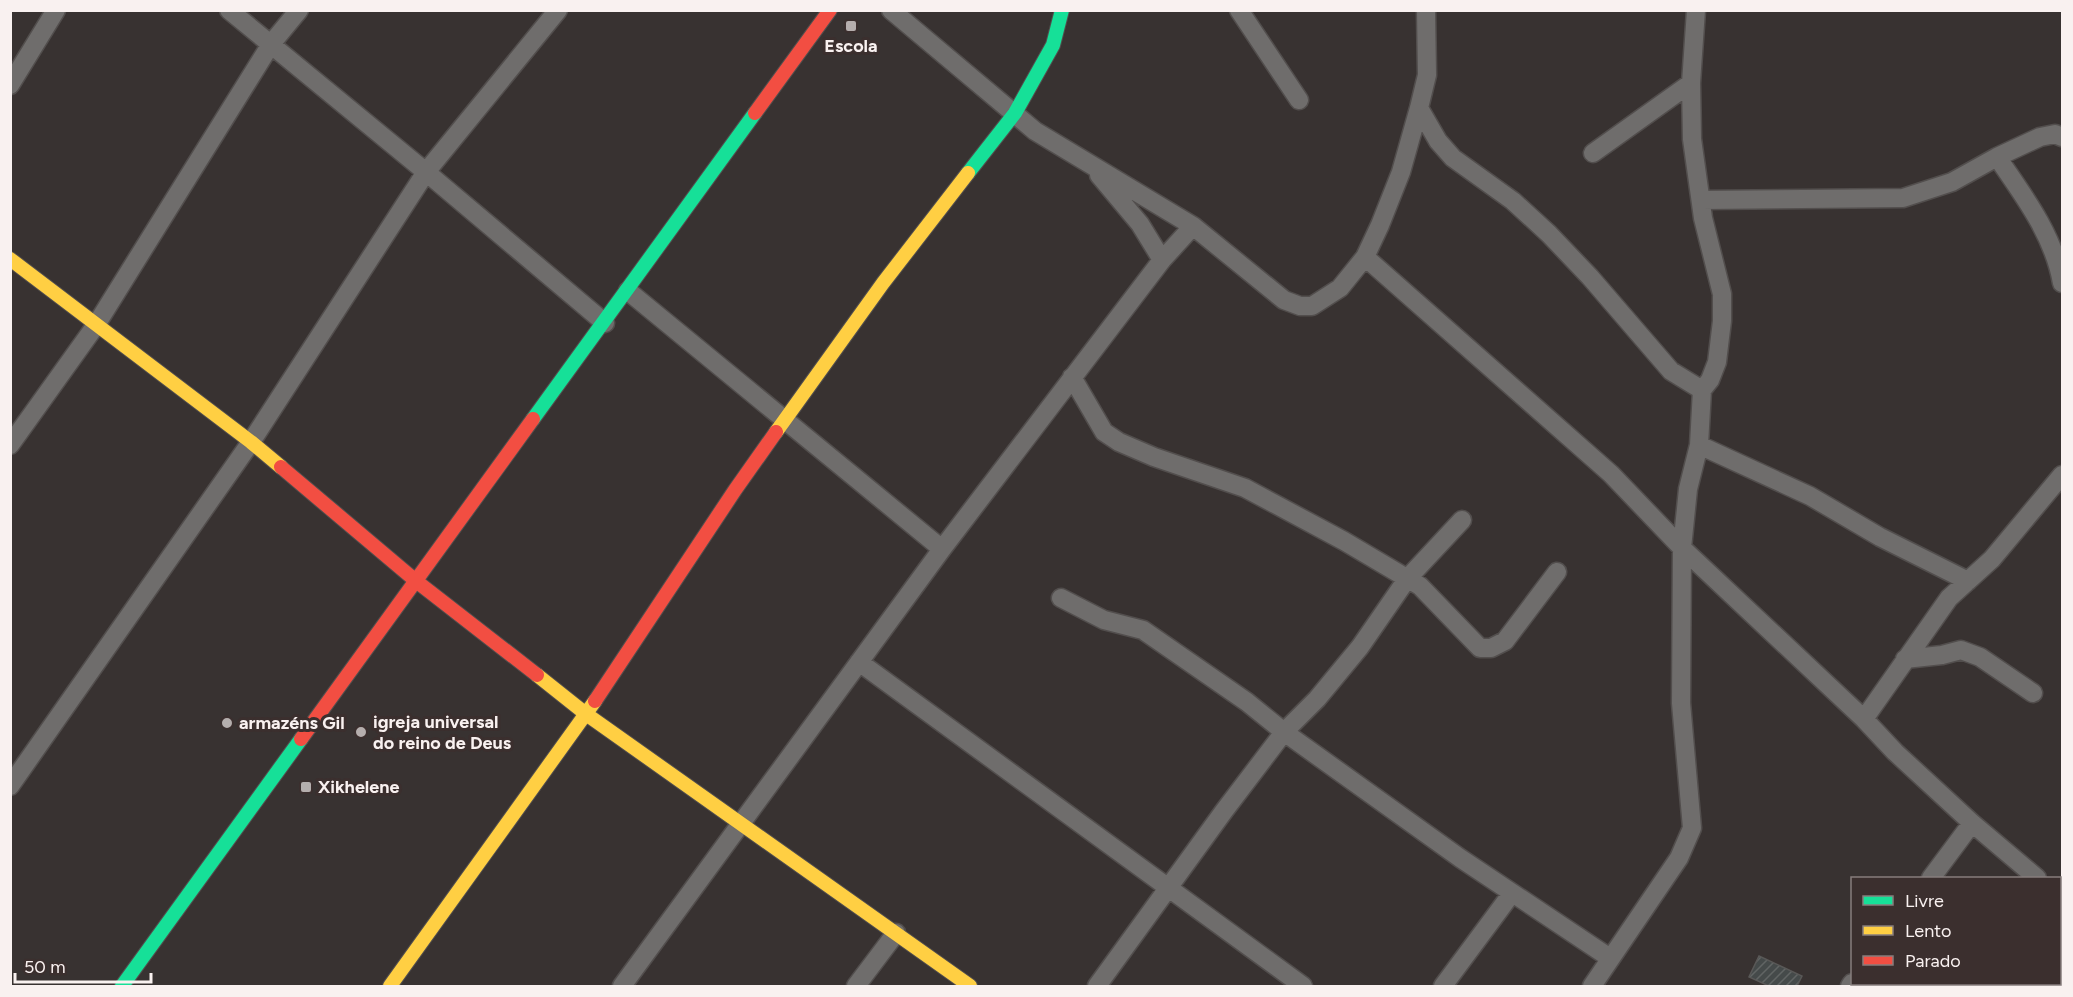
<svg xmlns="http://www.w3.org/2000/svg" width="2073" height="997" font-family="Figtree,sans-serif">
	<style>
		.building { fill: url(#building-hatch); stroke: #595857; stroke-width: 1.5 }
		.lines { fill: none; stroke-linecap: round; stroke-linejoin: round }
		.street-casing { stroke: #524e4d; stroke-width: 21 }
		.fast-casing { stroke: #524e4d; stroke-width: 16 }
		.slow-casing { stroke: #524e4d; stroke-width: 16 }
		.jam-casing { stroke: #524e4d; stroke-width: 16 }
		.street { stroke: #6f6d6c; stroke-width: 18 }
		.fast { stroke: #16e098; stroke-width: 14 }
		.slow { stroke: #ffcf43; stroke-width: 14 }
		.jam { stroke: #f24e42; stroke-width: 14 }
		.poi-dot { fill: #b5aead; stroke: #3b2f2e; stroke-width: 2 }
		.labels { text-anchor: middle; stroke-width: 6; stroke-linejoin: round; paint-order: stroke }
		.poi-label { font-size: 18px; font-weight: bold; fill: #f9f1f0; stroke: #3b2f2e; text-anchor: start }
	</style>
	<defs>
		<pattern id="building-hatch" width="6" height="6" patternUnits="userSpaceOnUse" patternTransform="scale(1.5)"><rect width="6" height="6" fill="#454a4a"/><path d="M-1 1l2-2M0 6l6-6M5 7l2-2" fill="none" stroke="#616564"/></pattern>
	</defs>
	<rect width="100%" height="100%" fill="#383231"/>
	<path class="building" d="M 2060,924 L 2062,926 L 2062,963 L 2060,961 Z
		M 1759,956 L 1802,976 L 1797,986 L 1769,986 L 1749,977 Z"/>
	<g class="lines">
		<defs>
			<path id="street" d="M 229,10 L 426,172 L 605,323
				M 891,10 L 1035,131 L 1193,226 L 1284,300 L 1300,306 L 1312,306 L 1340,288 L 1365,257 L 1380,225 L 1401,172 L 1419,108 L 1427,75 L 1426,10
				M 1239,10 L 1299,100
				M 10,85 L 56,10
				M 1419,108 L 1438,141 L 1453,158 L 1513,201 L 1549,234 L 1590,277 L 1671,371 L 1702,390
				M 1593,153 L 1691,83
				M 1997,157 C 2024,196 2054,236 2062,283
				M 1099,175 L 1140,224 L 1162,260
				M 1701,200 L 1903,198 L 1952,182 L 1997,157 L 2040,137 L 2055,134 L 2062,137
				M 1365,257 L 1611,474 L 1682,548 L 1864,719 L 1895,752 L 1972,823 L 2037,878
				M 628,291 L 942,549
				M 1072,377 L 1104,432 L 1119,442 L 1154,457 L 1245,488 L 1344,541 L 1420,586 L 1480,648 L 1491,648 L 1505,641 L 1557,572
				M 10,445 L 96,325 L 271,44 L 299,10
				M 1699,445 L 1810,496 L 1880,537 L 1968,581
				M 1061,598 L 1104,620 L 1143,630 L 1247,702 L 1284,732 L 1460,858 L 1610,958
				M 1905,659 L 1942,655 L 1961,650 L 1980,657 L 2033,693
				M 859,662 L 1303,986
				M 1864,719 L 1949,598 L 1992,559 L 2062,475
				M 10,786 L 251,442 L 426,172 L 558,10
				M 1931,878 L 1972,823
				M 2060,897 L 2062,900
				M 622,986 L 942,549 L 1162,260 L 1193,226
				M 856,986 L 896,933
				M 1097,986 L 1224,811 L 1284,732 L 1317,699 L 1360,647 L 1407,579 L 1462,520
				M 1443,986 L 1512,893
				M 1592,986 L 1679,858 L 1692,828 L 1681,703 L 1682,548 L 1688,489 L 1699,445 L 1702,390 L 1710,380 L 1717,362 L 1722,321 L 1722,294 L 1703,218 L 1692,139 L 1691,83 L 1696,10
				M 1850,986 L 1852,983"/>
			<path id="fast" d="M 968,173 L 1015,113 L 1053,45 L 1062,10
				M 533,419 L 755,113
				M 122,986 L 301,739"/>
			<path id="slow" d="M 10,259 L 251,442 L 281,467
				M 776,432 L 883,283 L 968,173
				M 537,675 L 586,714 L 970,986
				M 390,986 L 595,701"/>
			<path id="jam" d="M 755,113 L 830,10
				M 281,467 L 416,581 L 537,675
				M 595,701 L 735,490 L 776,432
				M 301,739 L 533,419"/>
		</defs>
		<use href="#street" class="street-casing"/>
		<use href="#fast" class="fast-casing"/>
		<use href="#slow" class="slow-casing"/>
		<use href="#jam" class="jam-casing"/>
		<use href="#street" class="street"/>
		<use href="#fast" class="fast"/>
		<use href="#slow" class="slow"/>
		<use href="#jam" class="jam"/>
	</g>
	<g class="poi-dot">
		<rect x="845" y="20" width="12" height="12" rx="3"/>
		<circle cx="227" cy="723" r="6"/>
		<circle cx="361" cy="732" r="6"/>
		<rect x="300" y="781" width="12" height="12" rx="3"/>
	</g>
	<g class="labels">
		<g class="poi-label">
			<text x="851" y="52" text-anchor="middle">Escola</text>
			<text x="373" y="728">igreja universal<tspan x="373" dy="21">do reino de Deus</tspan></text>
			<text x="239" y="729">armazéns Gil</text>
			<text x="318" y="793">Xikhelene</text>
		</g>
	</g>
	<rect width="2073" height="997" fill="none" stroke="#f9f1f0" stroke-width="24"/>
	<rect x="1851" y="877" width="210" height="108" fill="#3b2f2e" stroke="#877d7c" stroke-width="1.5"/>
	<rect x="1863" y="896" width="30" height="9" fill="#16e098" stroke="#877d7c" stroke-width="1.5"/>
	<text x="1905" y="907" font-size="18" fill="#f9f1f0">Livre</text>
	<rect x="1863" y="926" width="30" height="9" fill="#ffcf43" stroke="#877d7c" stroke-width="1.5"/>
	<text x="1905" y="937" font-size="18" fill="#f9f1f0">Lento</text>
	<rect x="1863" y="956" width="30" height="9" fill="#f24e42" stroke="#877d7c" stroke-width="1.5"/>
	<text x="1905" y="967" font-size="18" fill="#f9f1f0">Parado</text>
	<path d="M15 973v9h136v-9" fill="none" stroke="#f9f1f0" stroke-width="3"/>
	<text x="24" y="973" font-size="18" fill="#f9f1f0" stroke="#3b2f2e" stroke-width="4.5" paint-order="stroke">50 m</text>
</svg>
